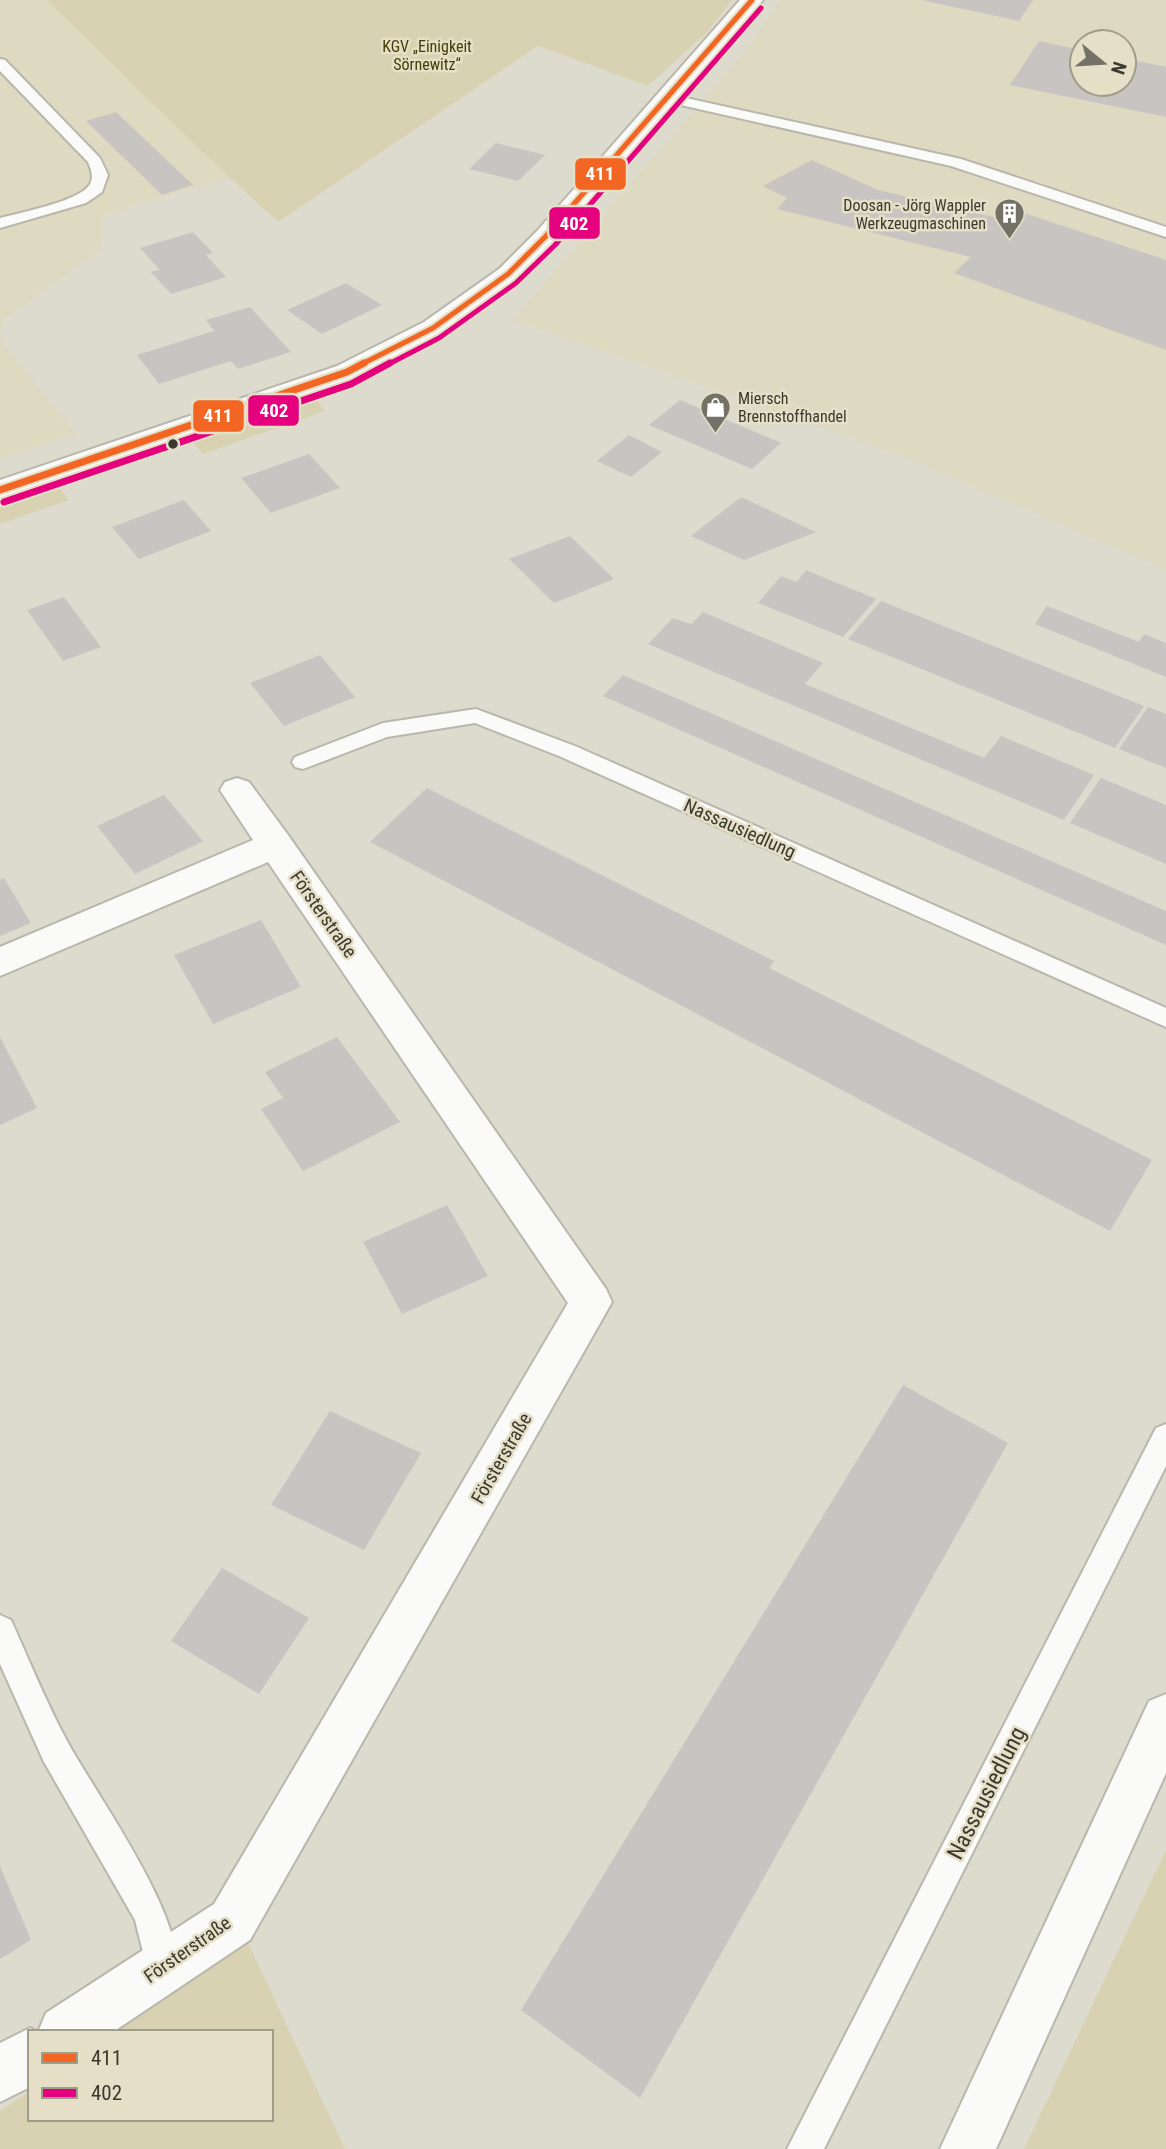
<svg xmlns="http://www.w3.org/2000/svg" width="1166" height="2149" font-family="'Roboto Condensed',sans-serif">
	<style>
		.built { fill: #ded9c1; fill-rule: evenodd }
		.green { fill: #d8d2b2 }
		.building { fill: #c8c4c1 }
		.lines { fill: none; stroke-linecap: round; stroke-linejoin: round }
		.service-casing { stroke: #b9b7ac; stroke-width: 4 }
		.minor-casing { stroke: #b9b7ac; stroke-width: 4 }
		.tertiary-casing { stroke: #b9b7ac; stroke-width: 4 }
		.service { fill: #fafaf8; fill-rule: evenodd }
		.minor { fill: #fafaf8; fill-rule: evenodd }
		.tertiary { fill: #fafaf8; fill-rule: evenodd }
		.bus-1-far1-casing { stroke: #e4dfc6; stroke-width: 9 }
		.bus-1-casing { stroke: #e4dfc6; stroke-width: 11 }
		.bus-2-far1-casing { stroke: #e4dfc6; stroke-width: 9 }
		.bus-2-casing { stroke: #e4dfc6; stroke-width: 11 }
		.bus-1-far1 { stroke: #f26522; stroke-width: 5 }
		.bus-1 { stroke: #f26522; stroke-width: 7 }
		.bus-2-far1 { stroke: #e5007d; stroke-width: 5 }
		.bus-2 { stroke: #e5007d; stroke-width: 7 }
		.bus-dot { fill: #3b392f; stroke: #e4dfc6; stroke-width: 2.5 }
		.labels { text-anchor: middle; stroke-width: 5; stroke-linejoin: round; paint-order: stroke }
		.far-park-label { font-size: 16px; fill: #473c04; stroke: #e4dfc6 }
		.far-poi-label { font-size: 16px; fill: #3b392f; stroke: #e4dfc6; text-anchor: end }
		.street-label { font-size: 19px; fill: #3b392f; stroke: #e4dfc6 }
		.near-street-label { font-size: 23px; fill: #3b392f; stroke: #e4dfc6 }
		.line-badge { stroke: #e4dfc6; stroke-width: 2.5 }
		.badge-label { font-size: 19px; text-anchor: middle; font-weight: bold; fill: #fff }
	</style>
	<rect width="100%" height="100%" fill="#dddbcd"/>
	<path class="built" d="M 0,0 L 47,0 L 230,178 L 103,215 L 101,249 L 3,320 L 0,330 Z
		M 781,0 L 1166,0 L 1166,569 L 900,455 L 513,320 L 744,53 ZM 1082,42 L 1124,42 L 1124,84 L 1082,84 Z
		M 0,340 L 75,434 L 0,459 Z"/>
	<path class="green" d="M 47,0 L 732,0 L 707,32 L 648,86 L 538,46 L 278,222 L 195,145 Z
		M 317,401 L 325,411 L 203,454 L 193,442 Z
		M 59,487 L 69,500 L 0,524 L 0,508 Z
		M 1166,1850 L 1166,2149 L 1024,2149 Z
		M 248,1943 L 345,2149 L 0,2149 L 0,2111 L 30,2091 L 30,2119 L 271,2119 L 271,2032 L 117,2032 Z"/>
	<path class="building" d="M 921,0 L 1033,0 L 1019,21 Z
		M 1039,41 L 1082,50 L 1082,84 L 1124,84 L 1124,58 L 1166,67 L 1166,117 L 1010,85 Z
		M 116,112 L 193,185 L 162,195 L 86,121 Z
		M 496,143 L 545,155 L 518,181 L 469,169 Z
		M 812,160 L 878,190 L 1011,221 L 1021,212 L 1166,260 L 1166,350 L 954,273 L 971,257 L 777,209 L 787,198 L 763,186 Z
		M 193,232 L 213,253 L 206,255 L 226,277 L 171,294 L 151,272 L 160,270 L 140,248 Z
		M 346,283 L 382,305 L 322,334 L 287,310 Z
		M 250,307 L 291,352 L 238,369 L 231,361 L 159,384 L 137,355 L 214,331 L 206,320 Z
		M 680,400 L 781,443 L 752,469 L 649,425 Z
		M 629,435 L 662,452 L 631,477 L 597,461 Z
		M 309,454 L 340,488 L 271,513 L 241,478 Z
		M 741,497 L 816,532 L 744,560 L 691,536 Z
		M 184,500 L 211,531 L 139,559 L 112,527 Z
		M 570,536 L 614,579 L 554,603 L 509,559 Z
		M 806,570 L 876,599 L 843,637 L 758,603 L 781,576 L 797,582 Z
		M 64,597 L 101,647 L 63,661 L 27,610 Z
		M 881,601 L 1144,706 L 1115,748 L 848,639 Z
		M 1047,606 L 1139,642 L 1144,634 L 1166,643 L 1166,677 L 1035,624 Z
		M 703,612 L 823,663 L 805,684 L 984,758 L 1001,736 L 1094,775 L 1064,820 L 648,644 L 673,618 L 691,624 Z
		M 320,655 L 355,697 L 284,726 L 250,683 Z
		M 623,675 L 1166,911 L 1166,945 L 603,696 Z
		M 1148,707 L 1166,714 L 1166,768 L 1119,749 Z
		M 1101,778 L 1166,805 L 1166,864 L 1070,823 Z
		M 427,788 L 774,961 L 769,968 L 1152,1160 L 1110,1231 L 370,842 Z
		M 164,795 L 203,841 L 135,874 L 97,826 Z
		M 4,878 L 31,923 L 0,936 L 0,880 Z
		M 261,920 L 301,987 L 213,1024 L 174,955 Z
		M 0,1037 L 37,1108 L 0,1125 Z
		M 337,1037 L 400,1122 L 303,1171 L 261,1109 L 283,1098 L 265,1072 Z
		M 447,1205 L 488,1276 L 402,1314 L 363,1242 Z
		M 903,1385 L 1008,1443 L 640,2098 L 521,2010 Z
		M 330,1411 L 421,1453 L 364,1550 L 271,1505 Z
		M 222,1568 L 309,1618 L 259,1694 L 171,1641 Z
		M 0,1866 L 31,1940 L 0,1959 Z"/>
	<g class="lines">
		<defs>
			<path id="service" d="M 0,59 L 5,60 L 100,158 L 108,175 L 102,192 L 86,203 L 0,228 L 0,218 C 19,213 81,201 90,184 C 94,176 91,170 88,162 L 0,71 Z
				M 668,94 L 961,159 L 1166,227 L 1166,237 L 951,166 L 663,101 L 661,98 L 663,95 Z
				M 476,709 L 575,746 L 1166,1008 L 1166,1027 L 559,756 L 475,723 L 387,737 L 303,769 L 295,767 L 292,762 L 295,757 L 383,723 Z
				M 1166,1424 L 1166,1466 L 824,2149 L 787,2149 L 1156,1428 Z
				M 0,1615 L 11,1620 C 29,1660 46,1702 67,1741 C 93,1790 195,1929 174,1980 L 162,1985 L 150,1980 L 135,1920 L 44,1762 L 0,1664 Z"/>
			<path id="minor" d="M 237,778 L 249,782 L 288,835 L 606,1289 L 612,1302 L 250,1940 L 113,2032 L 30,2032 L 30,2087 L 0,2102 L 0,2043 L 30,2028 L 38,2032 L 46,2013 L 214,1904 L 568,1303 L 268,862 L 0,976 L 0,947 L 253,840 L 220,790 L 225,782 Z
				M 1166,1694 L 1166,1773 L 996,2149 L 940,2149 L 1149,1701 Z"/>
			<path id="tertiary" d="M 740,0 L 763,0 L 555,241 L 517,279 L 442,334 L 357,378 L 0,499 L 0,480 L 337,366 L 424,322 L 499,269 L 537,231 Z"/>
		</defs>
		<use href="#service" class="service-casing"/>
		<use href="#minor" class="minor-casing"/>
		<use href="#tertiary" class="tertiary-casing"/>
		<use href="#service" class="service"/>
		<use href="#minor" class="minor"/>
		<use href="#tertiary" class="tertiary"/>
		<defs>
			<path id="bus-1-far1" d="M 360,365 L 433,328 L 508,274 L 546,236 L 752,0"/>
			<path id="bus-1" d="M 0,490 L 347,372 L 364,363"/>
			<path id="bus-2-far1" d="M 387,365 L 439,338 L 516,283 L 555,245 L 761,8"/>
			<path id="bus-2" d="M 4,502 L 351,384 L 390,363"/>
		</defs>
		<use href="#bus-1-far1" class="bus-1-far1-casing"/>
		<use href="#bus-1" class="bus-1-casing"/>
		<use href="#bus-2-far1" class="bus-2-far1-casing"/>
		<use href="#bus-2" class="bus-2-casing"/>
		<use href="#bus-1-far1" class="bus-1-far1"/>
		<use href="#bus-1" class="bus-1"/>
		<use href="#bus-2-far1" class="bus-2-far1"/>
		<use href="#bus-2" class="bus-2"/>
	</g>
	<defs>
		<symbol id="building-pin" viewBox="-11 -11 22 30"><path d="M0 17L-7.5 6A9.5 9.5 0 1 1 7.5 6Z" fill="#747266" stroke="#e4dfc6"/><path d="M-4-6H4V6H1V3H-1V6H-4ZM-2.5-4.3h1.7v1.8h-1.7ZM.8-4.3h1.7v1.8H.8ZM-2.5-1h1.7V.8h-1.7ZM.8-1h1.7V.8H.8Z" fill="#fff"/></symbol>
		<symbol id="shop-pin" viewBox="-11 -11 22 30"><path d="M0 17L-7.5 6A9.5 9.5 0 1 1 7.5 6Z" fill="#747266" stroke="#e4dfc6"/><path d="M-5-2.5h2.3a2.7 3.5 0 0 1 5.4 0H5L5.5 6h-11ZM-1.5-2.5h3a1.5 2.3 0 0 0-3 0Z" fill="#fff"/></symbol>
	</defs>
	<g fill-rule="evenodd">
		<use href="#building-pin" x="992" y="196" width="35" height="47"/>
		<use href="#shop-pin" x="698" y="390" width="35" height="47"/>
	</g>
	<circle class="bus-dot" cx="173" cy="444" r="6"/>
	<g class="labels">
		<g class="far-park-label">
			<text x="427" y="52">KGV „Einigkeit<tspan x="427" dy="18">Sörnewitz“</tspan></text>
		</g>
		<g class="far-poi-label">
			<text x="986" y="211">Doosan - Jörg Wappler<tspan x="986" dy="18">Werkzeugmaschinen</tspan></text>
			<text x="738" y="404" text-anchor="start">Miersch<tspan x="738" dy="18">Brennstoffhandel</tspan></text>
		</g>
		<g class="street-label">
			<text transform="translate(740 828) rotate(24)" y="7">Nassausiedlung</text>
			<text transform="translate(324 914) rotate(55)" y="7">Försterstraße</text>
			<text transform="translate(501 1458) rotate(-60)" y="7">Försterstraße</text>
			<text transform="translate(187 1949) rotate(-35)" y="7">Försterstraße</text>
		</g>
		<g class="near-street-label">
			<text transform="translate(986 1793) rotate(-63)" y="8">Nassausiedlung</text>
		</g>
	</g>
	<g class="line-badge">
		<rect x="574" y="157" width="53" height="34" rx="7" fill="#f26522"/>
		<rect x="548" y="206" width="53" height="34" rx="7" fill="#e5007d"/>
		<rect x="247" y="394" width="53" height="33" rx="7" fill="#e5007d"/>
		<rect x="192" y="399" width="53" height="34" rx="7" fill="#f26522"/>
	</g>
	<g class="badge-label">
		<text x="600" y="180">411</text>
		<text x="574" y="230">402</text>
		<text x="274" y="417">402</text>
		<text x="218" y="422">411</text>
	</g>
	<rect x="28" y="2030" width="245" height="91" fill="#e4dfc6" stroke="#a09d8a" stroke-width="2"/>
	<rect x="42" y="2053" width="35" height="10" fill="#f26522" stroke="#a09d8a" stroke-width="2"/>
	<text x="91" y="2065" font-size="21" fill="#3b392f">411</text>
	<rect x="42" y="2088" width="35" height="10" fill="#e5007d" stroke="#a09d8a" stroke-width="2"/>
	<text x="91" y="2100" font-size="21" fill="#3b392f">402</text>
	<g transform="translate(1103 63) rotate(108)"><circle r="33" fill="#e4dfc6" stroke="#a09d8a" stroke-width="2"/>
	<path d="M0-5L12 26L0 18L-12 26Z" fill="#747266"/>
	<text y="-10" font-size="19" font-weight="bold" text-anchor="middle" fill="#3b392f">N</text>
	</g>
</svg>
